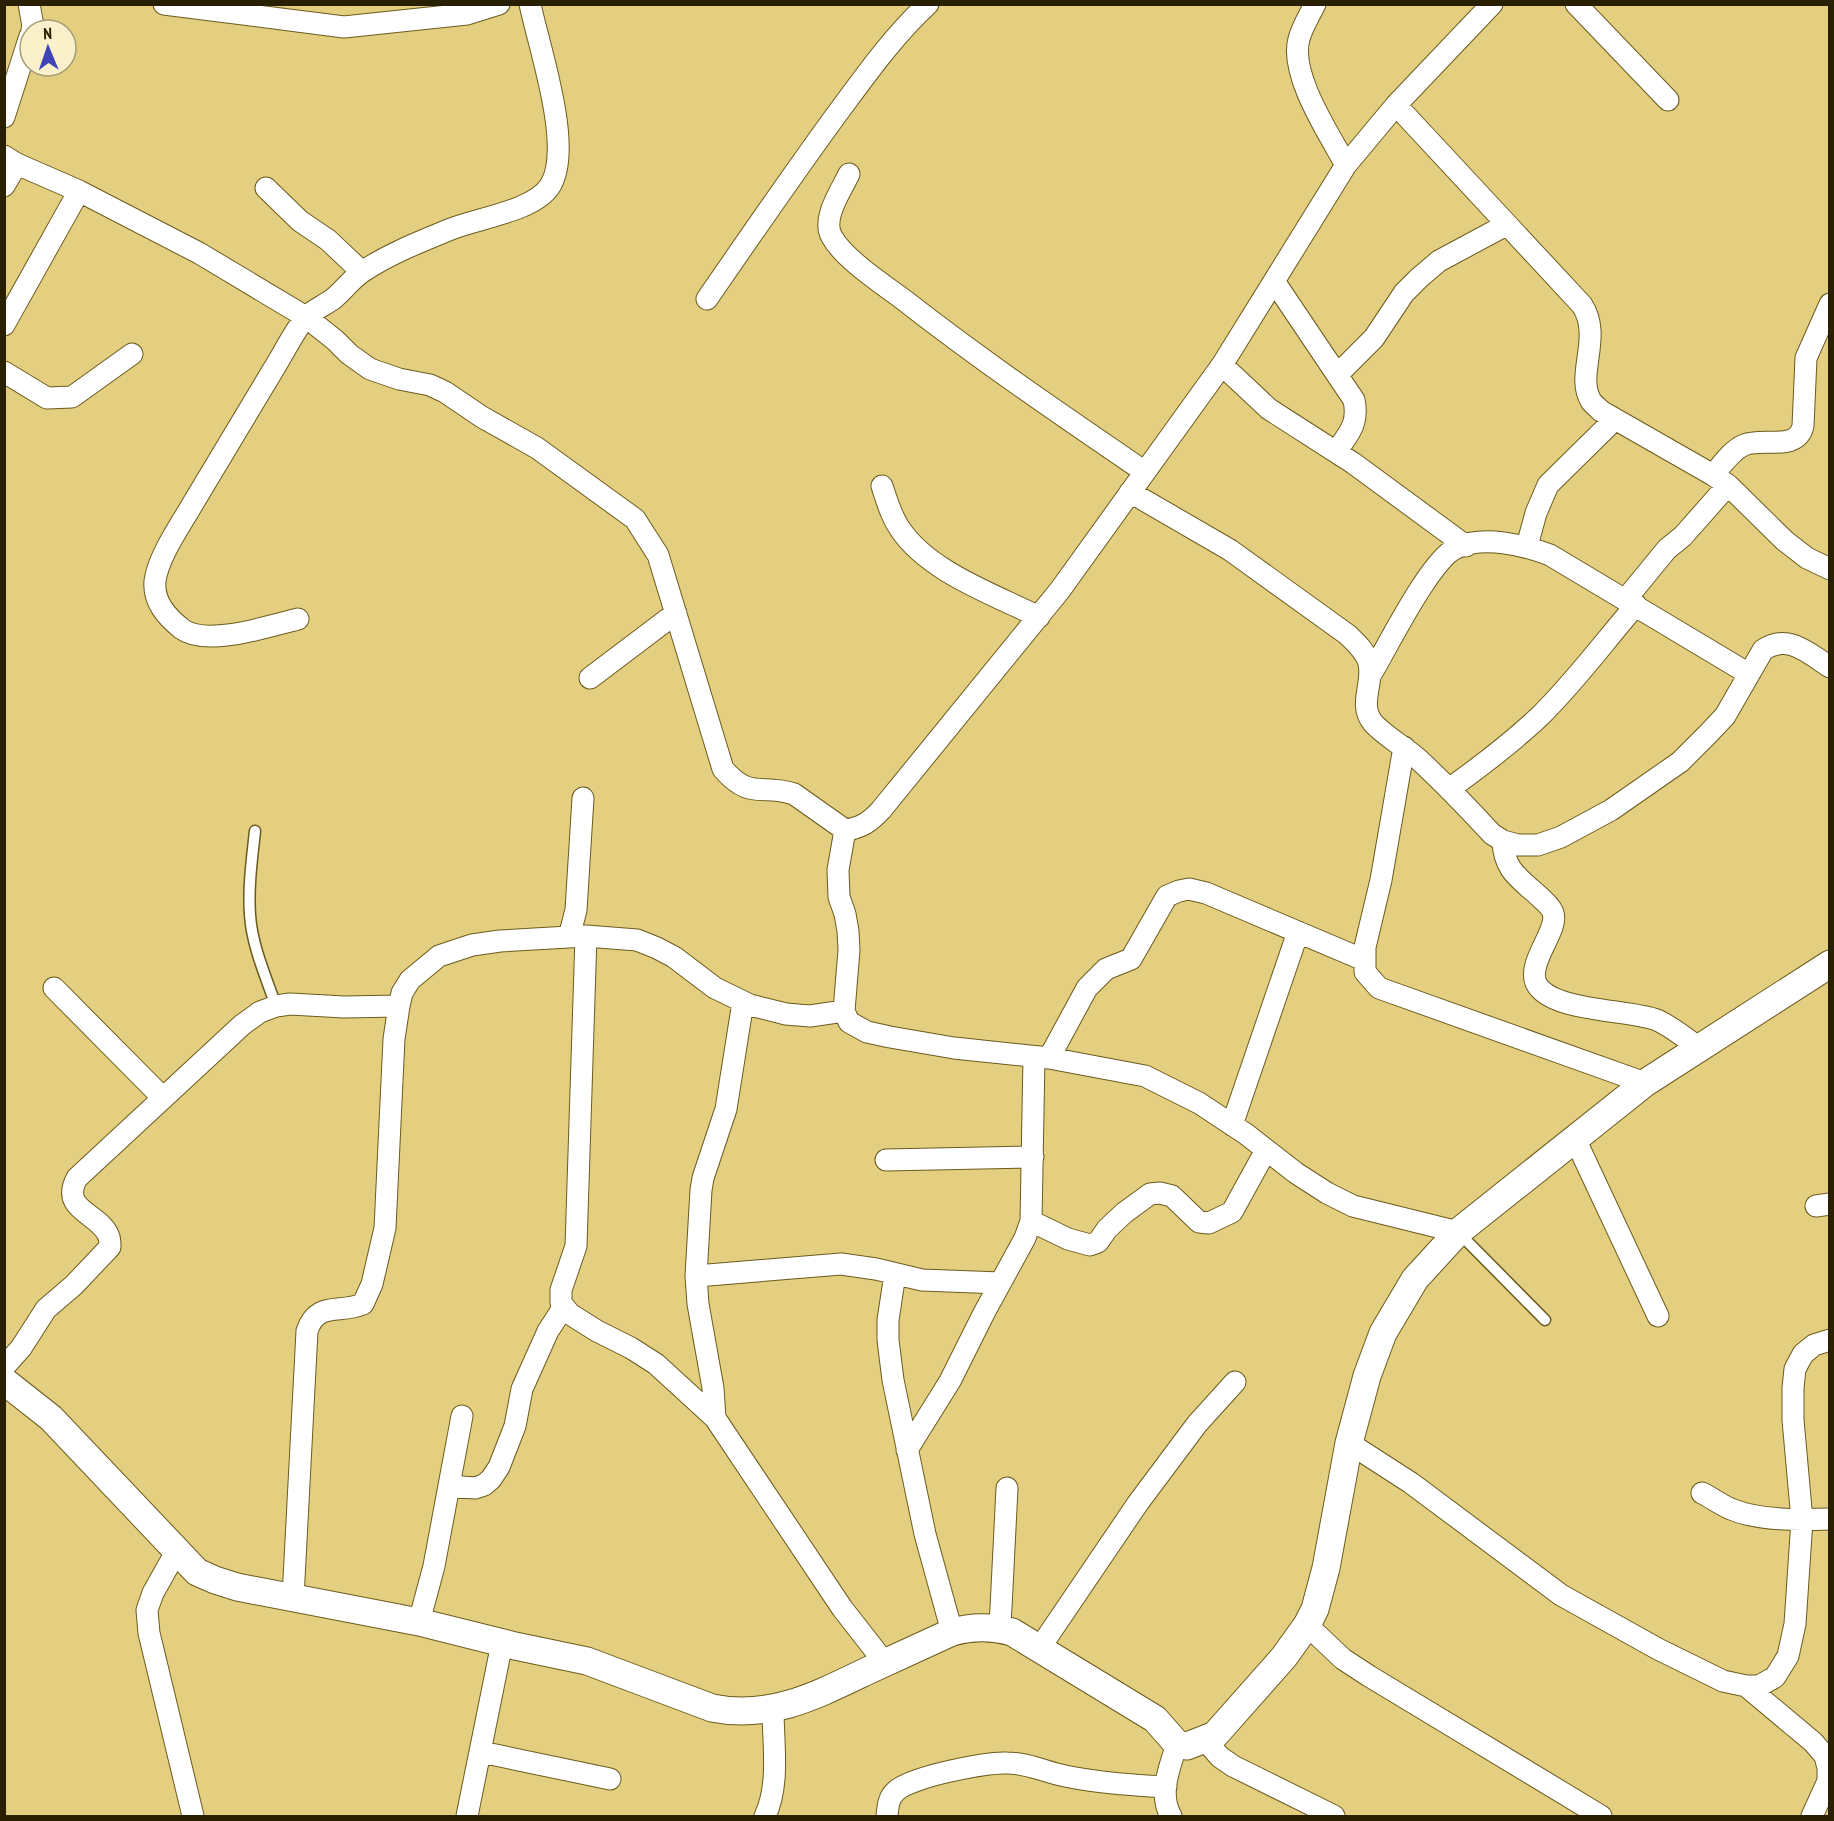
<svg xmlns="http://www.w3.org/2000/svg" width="1834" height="1821" font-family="'PT Sans Narrow',sans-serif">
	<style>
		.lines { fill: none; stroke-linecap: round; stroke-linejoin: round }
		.service-casing { stroke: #6b5b1e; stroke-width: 13 }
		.minor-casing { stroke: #6b5b1e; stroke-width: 23 }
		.tertiary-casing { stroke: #6b5b1e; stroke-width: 29 }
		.service { stroke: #fff; stroke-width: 10 }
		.minor { stroke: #fff; stroke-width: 21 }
		.tertiary { stroke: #fff; stroke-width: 27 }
	</style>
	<rect width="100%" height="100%" fill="#e4ce7f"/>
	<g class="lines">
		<defs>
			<path id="service" d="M 255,831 C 252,859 248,887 250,915 C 252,946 266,977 276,1006
				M 1458,1232 L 1545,1320"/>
			<path id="minor" d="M 29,4 L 33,26 L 32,30
				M 164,4 L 344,27 L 467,14 L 499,4
				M 1315,4 C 1310,15 1302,27 1299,39 C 1289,74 1329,134 1346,165
				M 1576,4 L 1668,100
				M 1396,105 L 1582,305 C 1603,337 1575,375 1591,401 C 1593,404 1598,408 1601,411 L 1713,475 L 1728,485 L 1785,541 L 1807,558 L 1830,569
				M 4,117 L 30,36
				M 4,156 L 17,164 L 79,191 L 199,253 L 306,317 L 335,340 L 349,354 L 370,369 L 399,379 L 430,385 L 445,392 L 482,417 L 537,448 L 635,519 L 658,555 L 723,769 C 751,801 762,783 794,794 L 845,830 C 861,828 870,822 881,810 L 1060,590 L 1222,365 L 1346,165 L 1396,105 L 1492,4
				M 849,174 C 841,191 821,219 832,237 C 844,259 884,285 904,300 C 982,361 1063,416 1145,472
				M 4,186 L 17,164
				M 266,188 L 300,221 L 328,240 L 362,272
				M 1274,281 L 1354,400 C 1359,424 1349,433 1336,452
				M 707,299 C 749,238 791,177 834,118 C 863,79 892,37 928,4
				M 4,325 L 79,191
				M 1222,365 L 1269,409 L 1353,463 L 1466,546
				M 4,372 L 47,398 L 72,397 L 132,354
				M 1338,374 L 1374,338 L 1404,293 L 1419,278 L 1439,261 L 1506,225
				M 1713,475 C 1722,465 1732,450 1744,445 C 1763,437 1797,452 1803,426 L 1806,358 L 1830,304
				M 882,486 C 887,501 891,516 900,529 C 929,572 993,594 1039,617
				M 1130,492 L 1230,550 L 1348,635 C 1356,643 1364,650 1368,660 C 1376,681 1357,703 1373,723 C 1385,736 1403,746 1417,758 C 1443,782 1468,808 1492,834 L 1503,841 L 1518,845 L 1538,845 L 1561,837 L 1611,810 L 1680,762 L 1708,734 L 1725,716 L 1763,650 C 1788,633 1808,653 1830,667
				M 1527,546 L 1536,513 L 1548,485 L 1615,419
				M 1626,599 L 1667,549 L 1683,536 L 1728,485
				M 298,619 C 269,626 207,647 182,629 C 167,617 153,602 155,581 C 158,557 180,526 192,505 C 219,460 246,415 273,370 C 282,356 296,328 306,317 C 313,310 325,305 333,299 C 344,290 353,277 365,270 C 391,253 422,241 451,229 C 478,218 534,211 550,186 C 574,148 539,48 530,4
				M 1370,676 C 1387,648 1430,560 1456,548 C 1483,535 1524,545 1550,555 L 1749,674
				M 590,678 L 676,613
				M 1404,747 L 1381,880 L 1365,947 L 1365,972 L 1379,988 L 1645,1083
				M 1449,789 C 1480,767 1511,743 1539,717 C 1574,683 1604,642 1636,605
				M 845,830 L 838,870 L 839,897 L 845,914 L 848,931 L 849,950 L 844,1011 L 849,1022 L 867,1032 L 890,1037 L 954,1048 L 1049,1058 L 1145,1076 L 1199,1103 L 1246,1134 L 1296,1173 L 1327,1193 L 1353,1206 L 1458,1232
				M 1503,841 C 1504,872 1521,879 1542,899 C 1546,903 1552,908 1553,913 C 1559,930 1527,962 1536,983 C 1550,1012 1628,1009 1657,1020 C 1672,1027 1686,1038 1699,1048
				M 586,936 L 576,1246 L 561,1290 L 561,1303 L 570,1314 L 597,1331 L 631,1348 L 656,1364 L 715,1418 L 842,1608 L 885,1663
				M 569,937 L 576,910 L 583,798
				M 54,988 L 163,1098
				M 1049,1058 L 1087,988 L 1106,969 L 1131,959 L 1167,896 L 1179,891 L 1189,889 L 1206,893 L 1364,960
				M 1232,1125 L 1298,932
				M 1575,1139 L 1658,1316
				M 886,1160 L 1033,1157
				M 1816,1206 L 1830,1204
				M 1031,1221 L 1068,1239 L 1090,1245 L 1098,1242 L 1107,1229 L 1124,1213 L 1150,1194 L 1160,1193 L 1172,1196 L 1199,1222 L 1209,1223 L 1232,1212 L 1266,1150
				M 895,1274 L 888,1320 L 888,1340 L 893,1380 L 925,1534 L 952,1632
				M 696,1276 L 841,1264 L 876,1269 L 922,1280 L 1000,1283
				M 4,1367 L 21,1348 L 46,1309 L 74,1285 L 110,1247 C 110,1244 110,1240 109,1237 C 101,1213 59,1211 77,1178 L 242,1025 L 260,1012 L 276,1006 L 290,1004 L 344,1007 L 399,1006
				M 715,1418 L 713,1388 L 698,1304 L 696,1276 L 701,1190 L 703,1178 L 726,1109 L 743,1002
				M 1349,1443 L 1411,1483 L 1561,1595 L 1658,1649 L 1723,1681 L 1746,1686 L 1759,1686 L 1775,1677 L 1788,1656 L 1795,1624 L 1802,1520 L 1793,1420 L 1793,1388 L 1795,1369 L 1803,1354 L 1814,1345 L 1830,1340
				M 907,1450 L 950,1381 L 984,1313 L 1025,1238 L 1031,1221 L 1034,1057
				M 449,1486 L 475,1488 L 484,1485 L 491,1479 L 499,1467 L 515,1426 L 522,1389 L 548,1331 L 563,1308
				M 1702,1493 C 1712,1498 1721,1505 1731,1509 C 1759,1521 1800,1520 1830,1519
				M 176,1552 L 153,1593 L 147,1610 L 149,1633 L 193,1816
				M 293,1598 L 307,1331 C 317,1301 339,1314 363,1304 L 372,1284 L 385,1228 L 394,1039 L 399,1006 L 402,993 L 410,980 L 439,956 L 472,945 L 500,941 L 586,936 L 637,940 L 657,948 L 674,957 L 715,988 L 750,1005 L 786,1014 L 810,1016 L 844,1011
				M 419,1622 L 434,1566 L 462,1416
				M 1307,1625 L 1343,1659 L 1369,1676 L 1601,1816
				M 996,1627 L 1000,1622 L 1001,1608 L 1007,1488
				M 1039,1649 L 1138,1503 L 1197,1424 L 1235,1382
				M 1746,1686 L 1813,1742 L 1825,1756 L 1828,1768 L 1828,1781 L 1812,1816
				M 1204,1739 L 1220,1757 L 1233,1766 L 1334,1816
				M 481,1752 L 610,1779
				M 467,1816 L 502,1643
				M 765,1816 C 780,1785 773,1743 773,1709
				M 887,1816 C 888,1807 888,1798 896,1791 C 910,1777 986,1762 1007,1763 C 1028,1763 1045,1772 1065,1776 C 1099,1783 1132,1785 1166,1787
				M 1171,1816 C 1158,1794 1170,1766 1177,1744"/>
			<path id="tertiary" d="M 4,1381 L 51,1418 L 197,1572 L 215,1580 L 237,1587 L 419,1622 L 515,1646 L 587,1661 L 712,1708 C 770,1720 817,1695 867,1671 C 895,1658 924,1645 952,1632 C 973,1626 991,1626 1012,1632 L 1155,1719 L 1177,1744 L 1187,1746 L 1215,1735 L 1284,1657 L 1307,1625 L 1315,1609 L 1326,1568 L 1349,1443 L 1367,1376 L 1383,1333 L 1415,1279 L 1458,1232 L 1645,1083 L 1830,964"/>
		</defs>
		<use href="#service" class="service-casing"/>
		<use href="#minor" class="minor-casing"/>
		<use href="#tertiary" class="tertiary-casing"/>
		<use href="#service" class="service"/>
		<use href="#minor" class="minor"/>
		<use href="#tertiary" class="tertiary"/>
	</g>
	<rect width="1834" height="1821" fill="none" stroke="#282000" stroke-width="12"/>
	<g transform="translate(48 48) rotate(358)"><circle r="28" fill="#faf0c9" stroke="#a69d79" stroke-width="1.5"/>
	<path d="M0-4.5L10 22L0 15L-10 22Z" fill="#3f45b9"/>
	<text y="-9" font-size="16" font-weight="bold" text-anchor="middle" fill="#282000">N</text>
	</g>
</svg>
